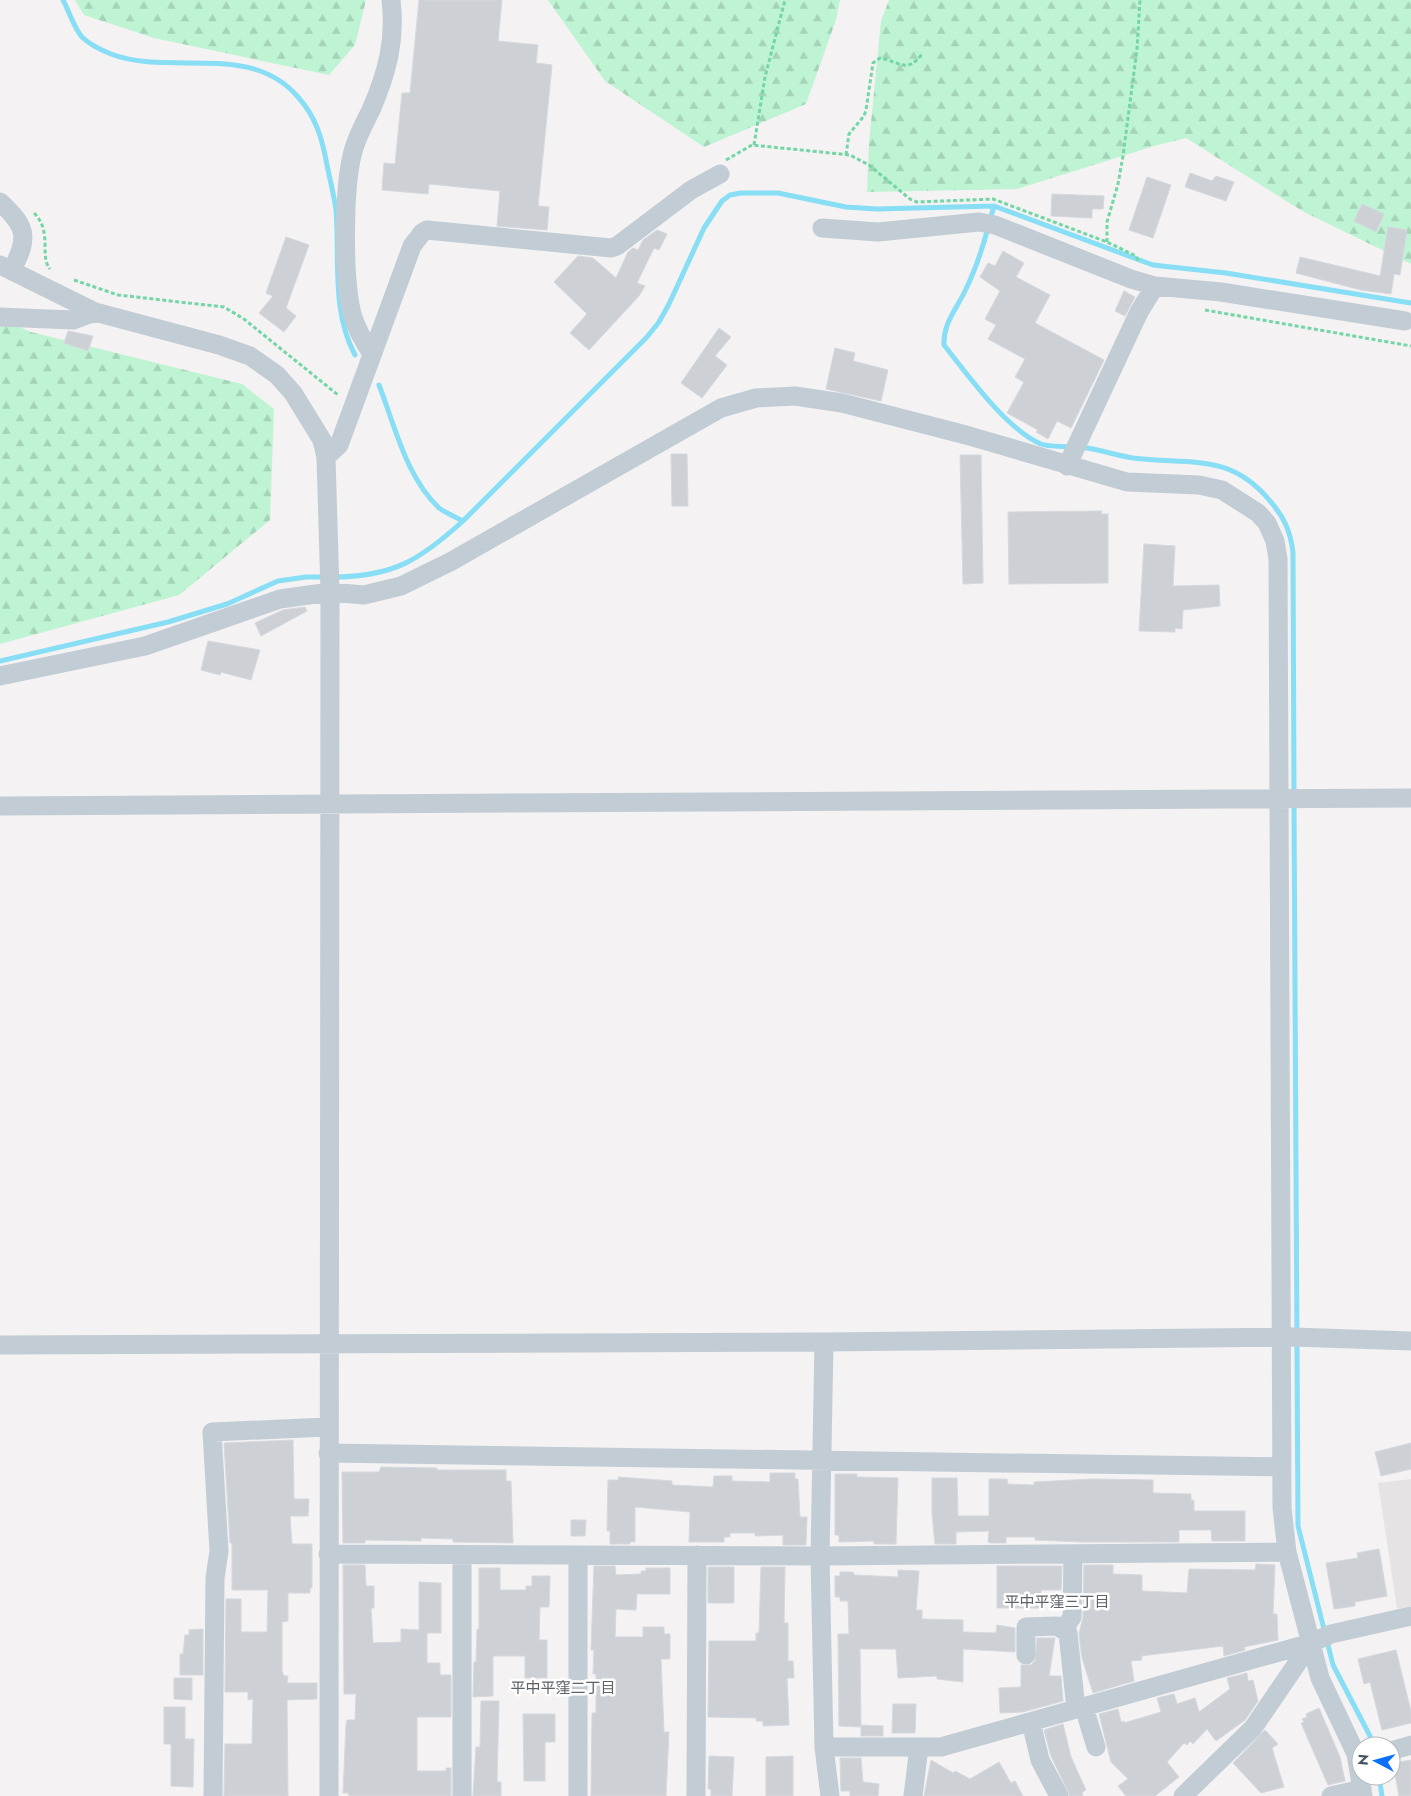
<svg xmlns="http://www.w3.org/2000/svg" width="1411" height="1796" font-family="Jost,'Noto Sans JP',sans-serif">
	<style>
		.education { fill: #e5e3e4 }
		.forest { fill: url(#forest-firs) }
		.lines { fill: none; stroke-linecap: round; stroke-linejoin: round }
		.stream { stroke: #87def5; stroke-width: 5 }
		.building { fill: #cdd1d6; stroke: #d5d8de }
		.path { stroke: #72d6a5; stroke-width: 3; stroke-dasharray: 4 2.5; stroke-linecap: butt }
		.minor { stroke: #c2ccd4; stroke-width: 19 }
		.labels { text-anchor: middle; stroke-width: 5; stroke-linejoin: round; paint-order: stroke }
		.neighbourhood-label { font-size: 15px; fill: #5d6268; stroke: #fff }
	</style>
	<defs>
		<pattern id="forest-firs" width="22" height="20" patternUnits="userSpaceOnUse" patternTransform="scale(1.25)"><rect width="22" height="20" fill="#bef4d3"/><path d="M5 1l3.5 6h-7zM16 11l3.5 6h-7z" fill="#a5d3b8"/></pattern>
	</defs>
	<rect width="100%" height="100%" fill="#f4f2f2"/>
	<path class="education" d="M 1411,1479 L 1411,1606 L 1397,1609 L 1378,1483 Z"/>
	<path class="forest" d="M 75,0 L 366,0 L 355,45 L 329,75 L 154,38 L 84,15 Z
		M 548,0 L 840,0 L 836,20 L 806,104 L 704,147 L 605,81 Z
		M 889,0 L 1411,0 L 1411,264 L 1304,212 L 1186,138 L 1154,146 L 1017,189 L 867,192 L 869,143 L 881,21 Z
		M 0,319 L 31,332 L 242,384 L 274,409 L 270,520 L 179,595 L 0,644 Z"/>
	<g class="lines">
		<path class="stream" d="M 63,0 C 69,11 74,28 82,37 C 90,45 101,50 111,54 C 171,77 250,41 298,97 C 316,117 322,138 327,165 C 330,180 334,195 336,210 C 340,259 331,310 355,355
			M 990,220 L 994,206
			M 988,228 C 982,250 975,271 965,291 C 956,310 943,323 944,345 C 968,375 1006,429 1041,444 C 1049,447 1062,446 1072,447
			M 379,385 C 395,426 406,477 439,508 C 446,513 455,517 463,521 L 647,337 L 659,322 L 669,304 L 704,228 L 722,201 L 730,195 L 741,193 L 778,193 L 846,207 L 877,209 L 994,206 L 1153,265 L 1226,273 L 1411,303
			M 1080,447 C 1098,449 1115,455 1133,458 C 1189,465 1230,452 1270,501 C 1284,517 1290,530 1293,552 L 1294,794
			M 333,577 C 393,577 420,560 463,521
			M 0,661 L 168,622 L 227,604 L 278,581 L 306,577 L 325,577
			M 1294,803 L 1298,1526 L 1333,1665 L 1370,1736 L 1373,1746
			M 1379,1776 L 1382,1796"/>
	</g>
	<path class="building" d="M 419,0 L 502,0 L 498,41 L 538,45 L 536,63 L 552,65 L 538,206 L 549,207 L 547,230 L 497,226 L 500,191 L 429,184 L 428,194 L 382,190 L 384,163 L 395,164 L 402,93 L 410,93 Z
		M 1190,173 L 1212,181 L 1216,176 L 1234,182 L 1226,201 L 1185,187 Z
		M 1147,177 L 1171,185 L 1153,238 L 1129,230 Z
		M 1052,194 L 1104,196 L 1103,209 L 1092,209 L 1092,218 L 1051,216 Z
		M 1362,204 L 1384,214 L 1376,232 L 1354,221 Z
		M 1388,227 L 1407,230 L 1400,275 L 1394,274 L 1391,294 L 1361,290 L 1296,273 L 1300,257 L 1380,276 Z
		M 657,230 L 667,234 L 659,250 L 654,248 L 637,283 L 645,286 L 639,296 L 589,350 L 570,333 L 587,314 L 554,282 L 578,256 L 593,258 L 616,278 L 628,252 L 633,248 L 638,250 L 643,240 Z
		M 286,237 L 309,245 L 286,308 L 296,316 L 284,332 L 259,313 L 273,296 L 266,293 Z
		M 1003,251 L 1024,263 L 1016,277 L 1050,295 L 1035,323 L 1104,360 L 1071,428 L 1057,421 L 1048,439 L 1036,432 L 1038,430 L 1007,413 L 1024,382 L 1015,377 L 1025,359 L 988,339 L 996,325 L 985,319 L 1000,291 L 980,277 L 988,263 L 995,266 Z
		M 1124,291 L 1135,297 L 1125,316 L 1115,311 Z
		M 719,328 L 731,337 L 715,356 L 727,365 L 702,398 L 681,383 Z
		M 68,331 L 93,336 L 88,351 L 64,343 Z
		M 835,348 L 855,353 L 853,361 L 888,370 L 881,401 L 826,389 Z
		M 671,454 L 687,454 L 688,506 L 672,506 Z
		M 960,455 L 981,455 L 983,583 L 963,584 Z
		M 1102,511 L 1101,514 L 1108,514 L 1108,583 L 1009,584 L 1008,512 Z
		M 1144,544 L 1175,546 L 1173,586 L 1219,585 L 1220,606 L 1183,610 L 1182,629 L 1175,628 L 1175,632 L 1139,631 Z
		M 305,607 L 307,611 L 261,636 L 255,623 L 283,610 Z
		M 208,641 L 260,650 L 251,680 L 221,672 L 220,675 L 201,670 Z
		M 293,1440 L 294,1499 L 309,1499 L 308,1516 L 290,1516 L 292,1544 L 312,1544 L 312,1588 L 310,1588 L 310,1593 L 288,1593 L 288,1621 L 282,1622 L 282,1671 L 284,1676 L 288,1676 L 287,1683 L 317,1683 L 317,1699 L 287,1700 L 288,1796 L 224,1796 L 225,1744 L 252,1744 L 253,1699 L 248,1700 L 248,1692 L 225,1692 L 226,1599 L 241,1599 L 241,1632 L 267,1632 L 268,1590 L 232,1590 L 232,1543 L 230,1543 L 224,1443 Z
		M 1411,1443 L 1411,1469 L 1381,1476 L 1375,1452 Z
		M 381,1467 L 437,1468 L 437,1470 L 506,1470 L 506,1481 L 511,1481 L 513,1543 L 453,1542 L 453,1539 L 421,1538 L 421,1541 L 365,1540 L 365,1543 L 343,1543 L 342,1472 L 379,1472 Z
		M 770,1473 L 795,1473 L 795,1479 L 798,1479 L 800,1517 L 807,1517 L 806,1545 L 783,1545 L 783,1535 L 755,1536 L 755,1533 L 730,1533 L 730,1537 L 724,1537 L 724,1542 L 689,1542 L 690,1512 L 635,1507 L 635,1542 L 630,1542 L 630,1544 L 610,1544 L 610,1531 L 607,1531 L 608,1480 L 619,1480 L 618,1477 L 672,1481 L 672,1485 L 713,1487 L 714,1476 L 732,1476 L 732,1481 L 770,1482 Z
		M 835,1474 L 857,1474 L 857,1477 L 898,1478 L 896,1544 L 874,1544 L 874,1541 L 839,1542 L 839,1535 L 835,1535 Z
		M 932,1478 L 957,1478 L 958,1516 L 989,1516 L 989,1479 L 1007,1479 L 1008,1484 L 1034,1485 L 1034,1482 L 1092,1479 L 1153,1480 L 1153,1493 L 1191,1494 L 1191,1500 L 1194,1500 L 1194,1511 L 1245,1511 L 1245,1541 L 1212,1541 L 1211,1530 L 1179,1530 L 1179,1542 L 1082,1542 L 1035,1540 L 1035,1537 L 1006,1537 L 1006,1543 L 991,1543 L 988,1542 L 989,1531 L 956,1532 L 956,1544 L 935,1544 L 932,1514 Z
		M 571,1520 L 586,1520 L 585,1536 L 571,1536 Z
		M 1379,1549 L 1387,1596 L 1355,1602 L 1355,1606 L 1334,1609 L 1326,1563 L 1358,1558 L 1357,1553 Z
		M 1256,1564 L 1275,1565 L 1273,1614 L 1277,1614 L 1278,1640 L 1244,1647 L 1245,1650 L 1224,1656 L 1223,1646 L 1141,1656 L 1142,1660 L 1131,1661 L 1134,1681 L 1093,1693 L 1082,1658 L 1079,1634 L 1083,1617 L 1084,1565 L 1113,1565 L 1113,1574 L 1142,1575 L 1142,1591 L 1187,1593 L 1189,1569 L 1255,1570 Z
		M 343,1565 L 365,1565 L 366,1586 L 374,1586 L 374,1608 L 371,1608 L 373,1643 L 401,1642 L 401,1629 L 419,1630 L 419,1582 L 441,1583 L 441,1633 L 427,1633 L 427,1663 L 440,1663 L 440,1675 L 451,1675 L 451,1717 L 417,1717 L 417,1771 L 446,1771 L 446,1768 L 451,1768 L 451,1796 L 349,1796 L 348,1793 L 343,1793 L 346,1725 L 347,1720 L 355,1720 L 356,1694 L 344,1694 Z
		M 594,1566 L 615,1566 L 616,1575 L 641,1574 L 641,1571 L 646,1571 L 646,1568 L 670,1568 L 670,1594 L 637,1594 L 636,1610 L 616,1609 L 615,1637 L 643,1637 L 643,1627 L 664,1627 L 664,1634 L 670,1634 L 670,1659 L 661,1659 L 664,1732 L 669,1732 L 666,1796 L 591,1796 L 592,1713 L 596,1713 L 596,1674 L 593,1674 L 594,1650 L 591,1650 Z
		M 997,1566 L 1062,1566 L 1061,1590 L 1041,1590 L 1041,1608 L 997,1608 Z
		M 708,1567 L 734,1567 L 734,1603 L 708,1603 Z
		M 761,1567 L 785,1567 L 784,1623 L 788,1623 L 788,1661 L 793,1661 L 794,1678 L 787,1678 L 789,1725 L 763,1726 L 763,1721 L 756,1721 L 756,1718 L 708,1717 L 709,1641 L 756,1641 L 756,1633 L 759,1633 Z
		M 479,1568 L 500,1568 L 500,1590 L 526,1590 L 526,1586 L 532,1586 L 532,1576 L 550,1576 L 549,1607 L 540,1607 L 539,1640 L 547,1640 L 547,1678 L 525,1678 L 525,1656 L 493,1656 L 493,1696 L 473,1697 L 474,1662 L 476,1662 L 477,1629 L 479,1629 Z
		M 898,1570 L 919,1571 L 916,1610 L 922,1610 L 922,1619 L 963,1620 L 963,1632 L 996,1633 L 997,1625 L 1015,1628 L 1015,1652 L 963,1649 L 963,1682 L 937,1679 L 937,1676 L 898,1678 L 896,1649 L 860,1649 L 861,1727 L 839,1726 L 838,1634 L 849,1634 L 848,1601 L 840,1601 L 840,1597 L 835,1597 L 835,1576 L 840,1576 L 840,1572 L 853,1572 L 854,1575 L 898,1577 Z
		M 203,1629 L 203,1675 L 180,1675 L 180,1654 L 183,1654 L 185,1635 L 189,1635 L 189,1630 Z
		M 1037,1638 L 1055,1638 L 1049,1676 L 1061,1676 L 1063,1701 L 1023,1712 L 1000,1713 L 999,1688 L 1021,1687 L 1021,1665 L 1031,1665 L 1035,1661 Z
		M 1396,1650 L 1411,1711 L 1411,1723 L 1382,1730 L 1370,1682 L 1364,1684 L 1358,1659 Z
		M 1247,1673 L 1248,1681 L 1253,1680 L 1258,1701 L 1245,1720 L 1216,1741 L 1207,1729 L 1193,1744 L 1190,1741 L 1187,1745 L 1184,1743 L 1167,1762 L 1179,1777 L 1155,1796 L 1126,1796 L 1118,1786 L 1128,1779 L 1111,1762 L 1099,1714 L 1118,1709 L 1121,1722 L 1124,1721 L 1124,1723 L 1161,1712 L 1157,1698 L 1174,1694 L 1177,1704 L 1195,1698 L 1199,1712 L 1230,1689 L 1227,1678 Z
		M 174,1678 L 192,1678 L 192,1700 L 174,1699 Z
		M 481,1701 L 499,1701 L 497,1782 L 501,1782 L 501,1796 L 473,1796 L 476,1747 L 480,1747 Z
		M 893,1704 L 916,1704 L 915,1733 L 892,1733 Z
		M 164,1707 L 185,1707 L 185,1739 L 194,1739 L 193,1787 L 171,1786 L 171,1744 L 164,1744 Z
		M 1319,1708 L 1340,1757 L 1345,1781 L 1328,1785 L 1301,1723 L 1304,1722 L 1302,1719 L 1307,1717 L 1306,1714 Z
		M 523,1714 L 555,1714 L 555,1742 L 545,1742 L 545,1781 L 524,1781 Z
		M 1063,1724 L 1071,1757 L 1086,1790 L 1082,1792 L 1083,1796 L 1070,1796 L 1051,1756 L 1044,1730 Z
		M 861,1725 L 883,1726 L 883,1736 L 861,1736 Z
		M 1265,1730 L 1278,1744 L 1272,1748 L 1284,1787 L 1261,1793 L 1233,1763 Z
		M 709,1756 L 734,1757 L 732,1796 L 711,1796 L 711,1789 L 708,1789 Z
		M 793,1756 L 793,1796 L 766,1796 L 766,1757 Z
		M 840,1758 L 861,1758 L 863,1782 L 879,1784 L 878,1796 L 850,1796 L 850,1791 L 841,1791 Z
		M 931,1760 L 953,1773 L 955,1771 L 970,1779 L 999,1762 L 1011,1783 L 1015,1781 L 1023,1796 L 924,1796 Z
		M 1411,1760 L 1411,1796 L 1399,1796 L 1393,1763 Z"/>
	<g class="lines">
		<path class="path" d="M 754,145 L 765,77 L 785,0
			M 846,155 L 849,134 L 864,116 L 866,110 L 873,63 L 880,58 C 900,62 907,74 922,54
			M 726,160 L 752,145 L 850,155 L 869,165 L 910,199 L 917,202 L 993,199 L 1107,242 L 1136,256 L 1139,263
			M 34,213 C 53,232 39,256 50,269
			M 1107,242 L 1107,222 L 1118,184 L 1123,156 L 1137,49 L 1140,0
			M 74,280 L 118,295 L 224,307 L 244,319 L 338,395
			M 1205,310 L 1411,346"/>
		<path class="minor" d="M 0,202 C 27,227 29,237 12,270
			M 822,228 L 878,232 L 979,222 L 995,225 L 1131,279 L 1155,286 L 1221,292 L 1405,321
			M 0,265 L 95,312 L 219,345 L 250,356 L 277,375 L 293,393 L 322,440 L 326,457 L 330,592 L 329,1796
			M 0,317 L 73,320 L 95,312
			M 372,354 C 364,342 356,328 352,314 C 343,278 343,183 354,148 C 358,135 365,122 371,110 C 387,73 396,40 391,0
			M 326,457 L 339,445 L 412,246 L 422,233 L 427,230 L 611,248 L 617,246 L 691,190 L 720,174
			M 1067,466 L 1139,312 L 1155,286
			M 0,676 L 145,646 L 280,599 L 330,592 L 364,595 L 401,586 L 450,562 L 721,408 L 756,398 L 795,396 L 842,403 L 966,435 L 1127,482 L 1199,485 L 1222,490 L 1258,513 L 1267,523 L 1275,541 L 1278,559 L 1282,1508 L 1287,1552 L 1320,1678 L 1356,1754 L 1363,1796
			M 0,806 L 1411,798
			M 824,1342 L 820,1556 L 824,1747 L 830,1796
			M 0,1345 L 824,1342 L 1293,1337 L 1411,1341
			M 328,1453 L 1281,1467
			M 328,1554 L 820,1556 L 1287,1552
			M 462,1555 L 462,1796
			M 1064,1629 L 1072,1617 L 1073,1554
			M 1026,1655 L 1026,1627 L 1057,1626 L 1068,1633 L 1076,1709
			M 1084,1707 L 1096,1747
			M 1031,1722 L 1040,1760 L 1059,1796
			M 824,1747 L 941,1747 L 1311,1643 L 1331,1634 L 1411,1616
			M 1391,1751 L 1411,1745
			M 213,1796 L 215,1578 L 219,1551 L 212,1432 L 328,1427
			M 578,1796 L 578,1555
			M 696,1796 L 697,1555
			M 913,1796 L 919,1747
			M 1183,1796 L 1253,1728 L 1311,1643
			M 1331,1796 L 1362,1789"/>
	</g>
	<g class="labels">
		<g class="neighbourhood-label">
			<text x="1057" y="1607">平中平窪三丁目</text>
			<text x="563" y="1693">平中平窪二丁目</text>
		</g>
	</g>
	<g transform="translate(1376 1761) rotate(276)"><circle r="24" fill="#ffffff" stroke="#b5bbc0"/>
	<path d="M0-4L9 19L0 12L-9 19Z" fill="#0970f7"/>
	<text y="-8" font-size="14" font-weight="bold" text-anchor="middle" fill="#475561">N</text>
	</g>
</svg>
